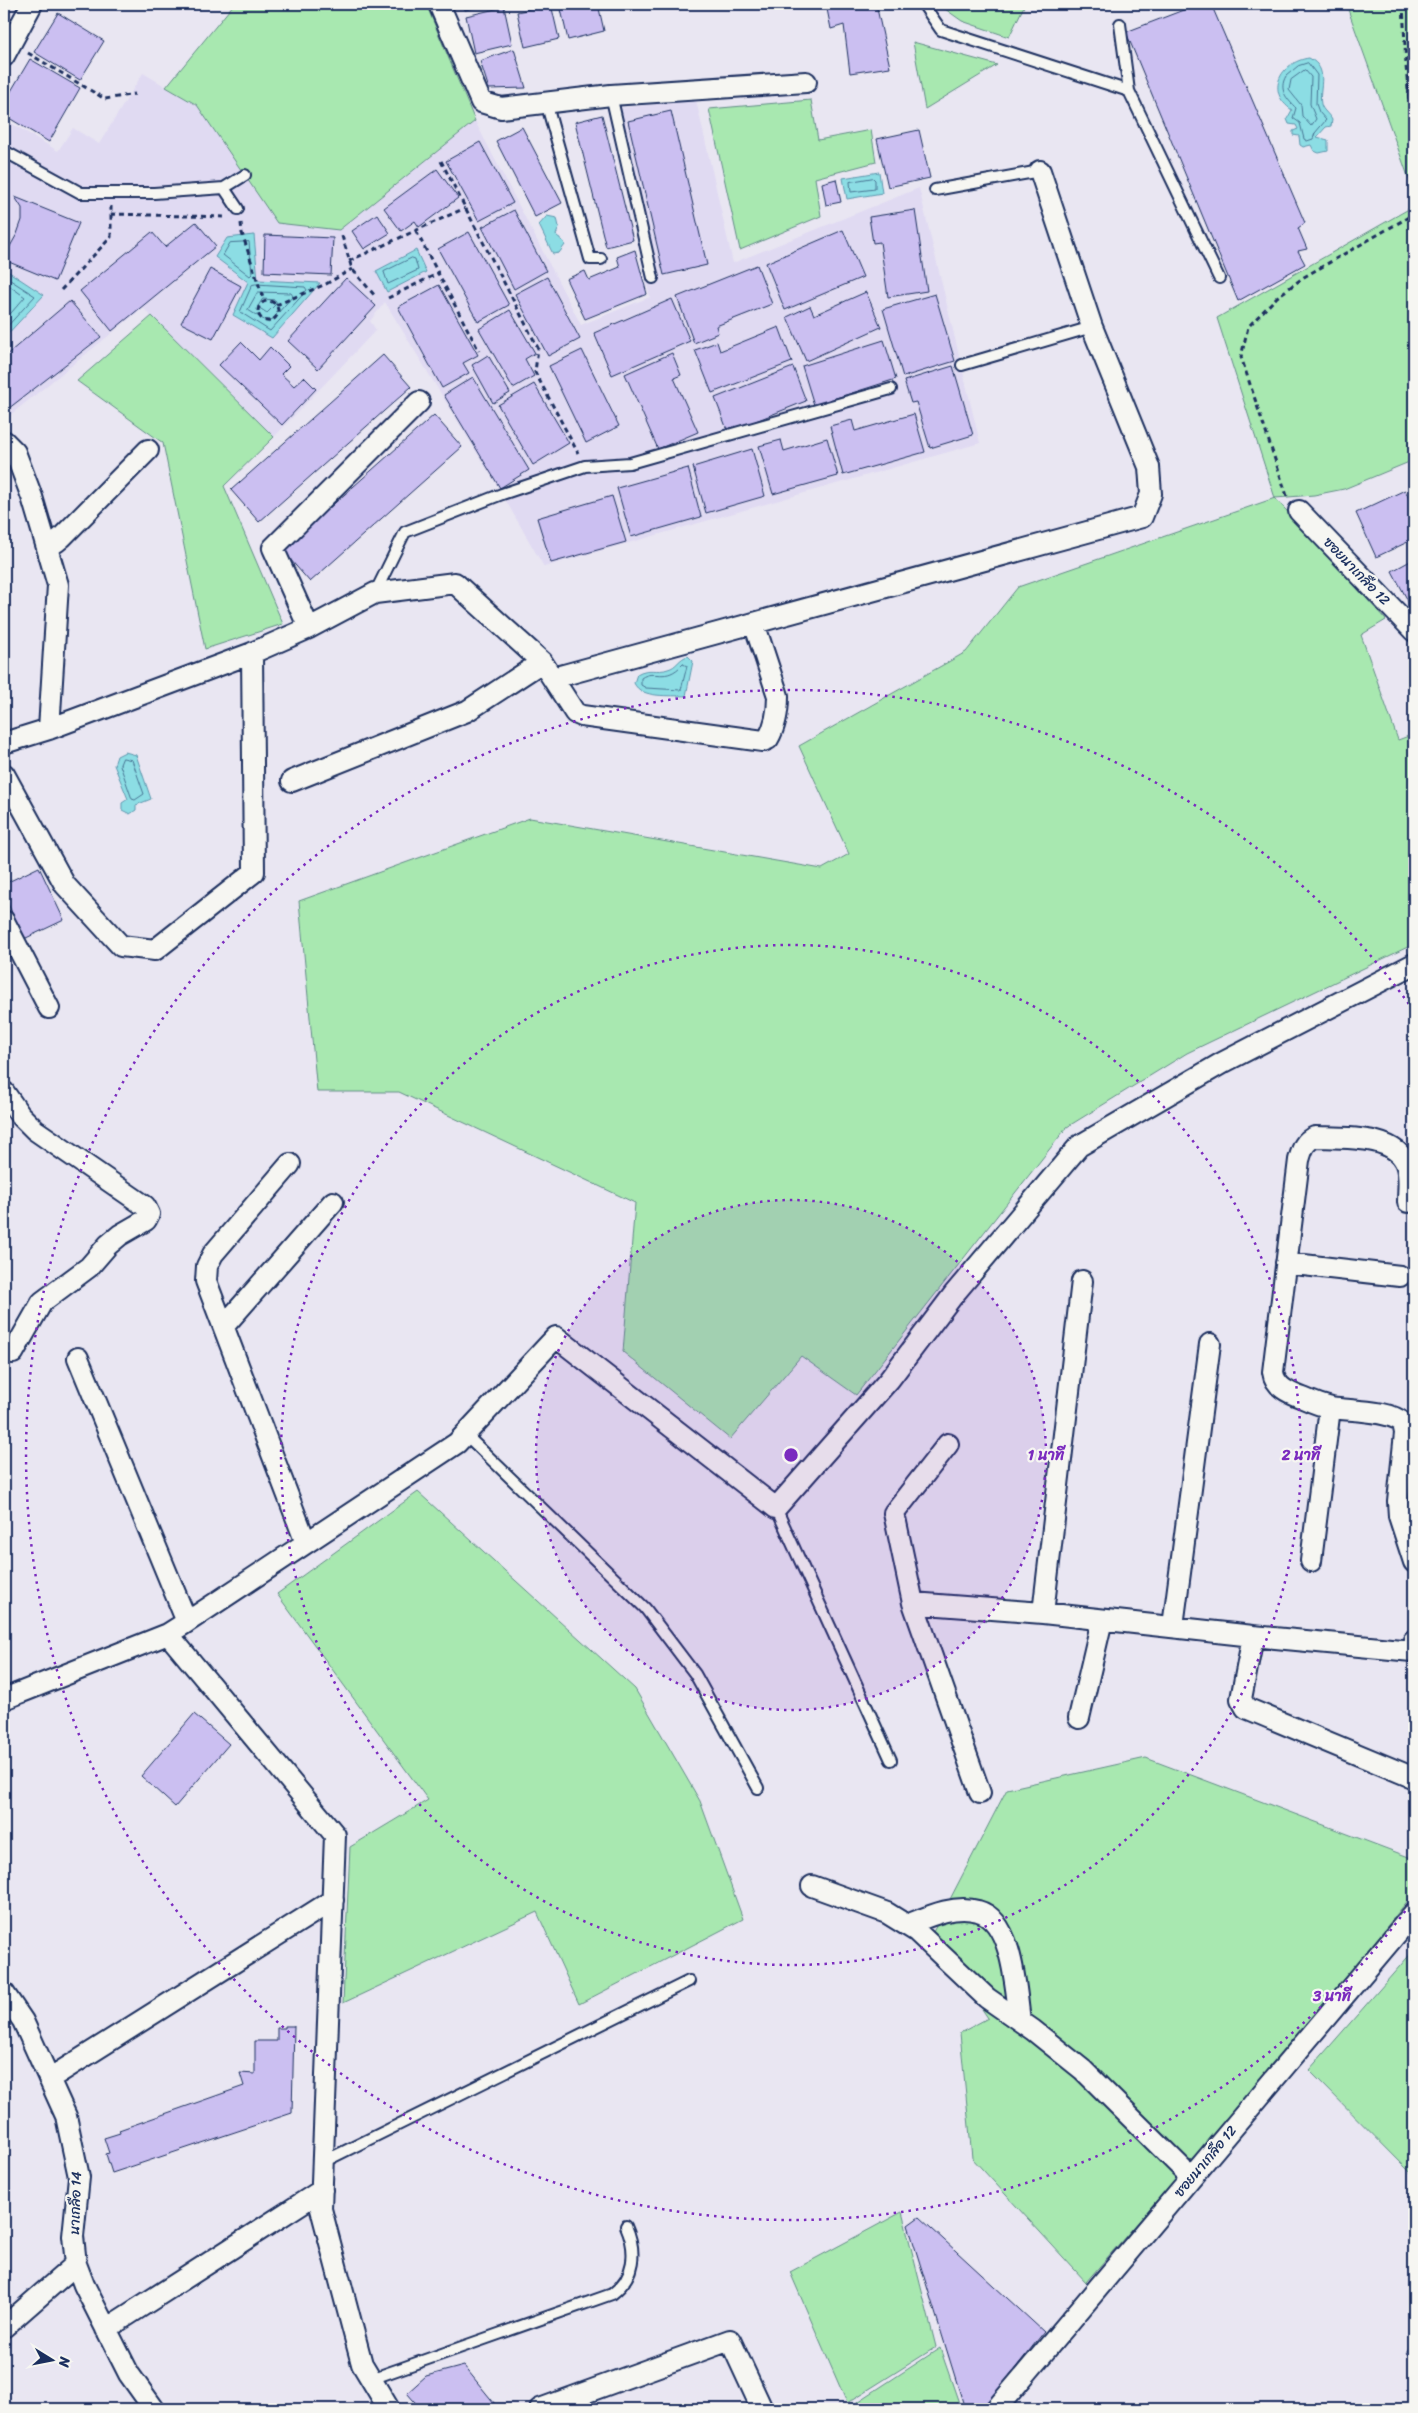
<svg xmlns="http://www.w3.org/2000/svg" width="1418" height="2413" font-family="Sriracha,'Playpen Sans Thai',sans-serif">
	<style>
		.built { fill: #e0daf2 }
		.green { fill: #a8e8b0; stroke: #628c87 }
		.water { fill: #8cdde4; stroke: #5f97ae }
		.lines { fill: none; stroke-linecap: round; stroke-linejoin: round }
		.shore { stroke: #487594; stroke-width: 1 }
		.building { fill: #cbbff1; stroke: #1b2f5e }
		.service-casing { stroke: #1b2f5e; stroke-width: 14 }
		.minor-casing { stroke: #1b2f5e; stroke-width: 24 }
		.path { stroke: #1b2f5e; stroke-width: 3; stroke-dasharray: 5 4; stroke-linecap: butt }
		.service { stroke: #f6f6f2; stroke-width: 10 }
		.minor { stroke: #f6f6f2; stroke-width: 20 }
		.ring { fill: none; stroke: #7b2cbf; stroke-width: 2.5; stroke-dasharray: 2.5 5 }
		.labels { text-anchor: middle; stroke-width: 4.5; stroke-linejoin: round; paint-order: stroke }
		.street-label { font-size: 14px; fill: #1b2f5e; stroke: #f6f6f2 }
		.centre { fill: #7b2cbf; stroke: #f6f6f2; stroke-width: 2.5 }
		.ring-label { font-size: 15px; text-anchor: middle; font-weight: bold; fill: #7b2cbf; stroke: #f6f6f2; stroke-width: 4.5; stroke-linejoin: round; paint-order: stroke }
	</style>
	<rect width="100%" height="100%" fill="#e9e6f2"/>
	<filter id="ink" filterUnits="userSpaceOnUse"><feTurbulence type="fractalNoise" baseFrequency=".02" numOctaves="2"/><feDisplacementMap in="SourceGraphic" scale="10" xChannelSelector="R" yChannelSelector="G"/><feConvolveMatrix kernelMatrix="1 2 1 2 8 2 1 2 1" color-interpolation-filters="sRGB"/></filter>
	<g filter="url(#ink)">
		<path class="built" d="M 143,73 L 197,105 L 229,152 L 339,230 L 475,121 L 581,325 L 650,297 L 607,109 L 696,100 L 733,263 L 919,188 L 980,443 L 544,567 L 502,494 L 385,302 L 370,321 L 376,330 L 274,437 L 143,308 L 4,420 L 4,119 L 58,151 L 73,128 L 99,144 Z"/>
		<path class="green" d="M 234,4 L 426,4 L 475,121 L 339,230 L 277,223 L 197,105 L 166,87 Z
			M 938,4 L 1025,4 L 1009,37 L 962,21 Z
			M 1346,4 L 1414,4 L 1414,193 Z
			M 913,42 L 997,65 L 925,109 Z
			M 811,100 L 818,140 L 871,130 L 876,162 L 815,178 L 821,216 L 740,250 L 709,109 Z
			M 1414,206 L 1414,460 L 1344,489 L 1314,495 L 1275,498 L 1386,620 L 1361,635 L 1398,740 L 1414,734 L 1414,944 L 1187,1053 L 1067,1127 L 856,1395 L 801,1356 L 730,1439 L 623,1352 L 635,1203 L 399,1092 L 317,1092 L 299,901 L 530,818 L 822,869 L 849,854 L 799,746 L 966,652 L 1018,587 L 1275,498 L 1217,318 Z
			M 152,316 L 274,437 L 224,486 L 283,624 L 205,649 L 163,443 L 77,381 Z
			M 418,1492 L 635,1689 L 700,1801 L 743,1919 L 579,2004 L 537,1912 L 343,2003 L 350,1847 L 428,1800 L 277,1594 Z
			M 1146,1758 L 1414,1859 L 1414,1893 L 1273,2067 L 1086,2282 L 972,2158 L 960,2033 L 988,2018 L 932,1934 L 1007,1789 Z
			M 1414,1950 L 1414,2176 L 1309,2070 Z
			M 902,2212 L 936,2347 L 847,2403 L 790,2272 Z
			M 940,2348 L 961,2409 L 847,2409 Z"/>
		<path class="water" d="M 1309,58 C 1330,69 1318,87 1321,104 C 1322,110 1329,114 1332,120 L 1331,126 L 1326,127 L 1317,137 L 1328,140 L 1328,151 L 1319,153 L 1314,151 L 1311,145 L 1303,147 L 1300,145 L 1299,136 L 1293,135 L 1293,131 L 1298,129 L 1296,125 L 1289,124 L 1287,119 L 1292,110 C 1265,92 1280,62 1309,58 Z
			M 879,172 L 882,193 L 847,199 L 843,178 Z
			M 547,216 L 557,218 L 559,227 L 556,235 L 564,242 L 565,245 L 559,253 L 553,254 L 539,225 Z
			M 254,235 L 258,280 L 320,283 L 272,338 L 233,315 L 248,282 L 215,257 L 227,238 Z
			M 416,250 L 426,272 L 387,292 L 376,271 Z
			M 6,270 L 44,295 L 4,338 L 4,271 Z
			M 688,656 L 693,661 L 686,696 C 671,695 641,699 634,683 L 637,674 C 648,667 658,673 668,669 C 677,667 679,658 688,656 Z
			M 125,752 L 136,755 L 151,799 L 136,805 L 136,810 L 130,814 L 122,810 L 122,803 L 128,799 L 114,765 L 117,756 Z"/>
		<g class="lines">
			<path class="shore" d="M 1308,63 L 1317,75 L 1316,104 L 1319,112 L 1326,120 L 1315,133 L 1313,139 L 1307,141 L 1304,139 L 1300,123 L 1293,118 L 1296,108 C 1287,99 1278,90 1286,76 L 1298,66 Z
				M 1305,70 L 1311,77 L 1310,104 L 1316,119 L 1311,126 L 1302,116 L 1301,105 L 1289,90 L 1291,80 Z
				M 873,178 L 875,180 L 875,189 L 851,192 L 850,182 Z
				M 249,242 L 252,274 L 250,276 L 223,255 L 230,243 Z
				M 412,258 L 415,259 L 418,270 L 388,284 L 384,272 Z
				M 4,276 L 35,296 L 4,330
				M 4,282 L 25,297 L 4,321
				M 256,284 L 305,287 L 307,290 L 270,331 L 240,312 L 252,285 Z
				M 258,292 L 291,293 L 293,296 L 269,323 L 248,310 Z
				M 263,299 L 275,300 L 277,303 L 267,313 L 258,307 Z
				M 683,664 L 687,666 L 681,690 L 646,688 L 641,685 L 641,678 C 655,668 665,684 683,664 Z
				M 123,758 L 132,760 L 144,794 L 135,800 L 132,799 L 120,765 Z"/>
		</g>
		<path class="building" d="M 463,4 L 492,4 L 465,10 Z
			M 551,4 L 559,39 L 525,47 L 517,12 Z
			M 565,4 L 598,4 L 604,31 L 568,40 L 560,5 Z
			M 826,4 L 876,4 L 890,67 L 850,73 L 844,25 L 831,29 Z
			M 1199,4 L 1211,4 L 1305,223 L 1298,228 L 1307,249 L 1298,251 L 1305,264 L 1238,301 L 1126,32 Z
			M 504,7 L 512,44 L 474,53 L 466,16 Z
			M 58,13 L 104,41 L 80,80 L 34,52 Z
			M 514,49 L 526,88 L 489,89 L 480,61 Z
			M 30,59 L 80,88 L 49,142 L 4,115 L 4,103 Z
			M 671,111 L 707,265 L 664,275 L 628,121 Z
			M 602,115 L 633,240 L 606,247 L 575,122 Z
			M 522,127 L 562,203 L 535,217 L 496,141 Z
			M 919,130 L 930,178 L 888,187 L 877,139 Z
			M 480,142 L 513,203 L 479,221 L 446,161 Z
			M 437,169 L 458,198 L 419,227 L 415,221 L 401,231 L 384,208 Z
			M 836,179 L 841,202 L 826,205 L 822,183 Z
			M 15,197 L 79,223 L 55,281 L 4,260 L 4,252 L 8,250 L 17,234 L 22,220 L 22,208 Z
			M 514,210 L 546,271 L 514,289 L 482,227 Z
			M 915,210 L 927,291 L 888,297 L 880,242 L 873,243 L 869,217 Z
			M 377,214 L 390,233 L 364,249 L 352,231 Z
			M 196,222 L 216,246 L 112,331 L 80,291 L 152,232 L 165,247 Z
			M 843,230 L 863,277 L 785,310 L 766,263 Z
			M 469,232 L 509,305 L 478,322 L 438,249 Z
			M 265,235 L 333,238 L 331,275 L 264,272 Z
			M 635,250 L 647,294 L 585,319 L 566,279 L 585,271 L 589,280 L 620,267 L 617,257 Z
			M 757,265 L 772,304 L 716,326 L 718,333 L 694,343 L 677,297 Z
			M 210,269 L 241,286 L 213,339 L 181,323 Z
			M 547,277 L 580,339 L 548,356 L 515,294 Z
			M 346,278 L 376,306 L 318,369 L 288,341 Z
			M 439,285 L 478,355 L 463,363 L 469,373 L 442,388 L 398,307 Z
			M 866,292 L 881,327 L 806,361 L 787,317 L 810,306 L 814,315 Z
			M 935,294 L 955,361 L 903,377 L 883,309 Z
			M 672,299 L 690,341 L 612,375 L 594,333 Z
			M 70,301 L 101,337 L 4,412 L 4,357 Z
			M 510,310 L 535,353 L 525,359 L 534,376 L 513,388 L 479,329 Z
			M 779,327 L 792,362 L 712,393 L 695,350 L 717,342 L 720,351 Z
			M 884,340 L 896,379 L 814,405 L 802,366 Z
			M 241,342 L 259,360 L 270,347 L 289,366 L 281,374 L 294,386 L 304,377 L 316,389 L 282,425 L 219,365 Z
			M 582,350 L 619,426 L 586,443 L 549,366 Z
			M 672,353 L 681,375 L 674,378 L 698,432 L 658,449 L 625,374 Z
			M 383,355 L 411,387 L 259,522 L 231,490 Z
			M 488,355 L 510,393 L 493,403 L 472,365 Z
			M 953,366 L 973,435 L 930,448 L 916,402 L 911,403 L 904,381 Z
			M 793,367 L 806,401 L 728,432 L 715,398 Z
			M 473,377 L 529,470 L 500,488 L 444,395 Z
			M 534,384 L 569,443 L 533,465 L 498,405 Z
			M 914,414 L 925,452 L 843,475 L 830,426 L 852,420 L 855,431 Z
			M 434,415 L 462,447 L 310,582 L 282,550 Z
			M 827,438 L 838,476 L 773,494 L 759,446 L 781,440 L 784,451 Z
			M 752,449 L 765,496 L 706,513 L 693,467 Z
			M 688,468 L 701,517 L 631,537 L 617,488 Z
			M 1405,490 L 1414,509 L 1414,539 L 1376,557 L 1356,513 Z
			M 612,496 L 626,542 L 551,563 L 537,518 Z
			M 1414,559 L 1414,612 L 1392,571 Z
			M 39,867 L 64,920 L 24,939 L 4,895 L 4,884 Z
			M 194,1714 L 229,1744 L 175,1807 L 141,1776 Z
			M 285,2026 L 294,2026 L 292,2113 L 112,2173 L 106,2154 L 109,2153 L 104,2138 L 120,2133 L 119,2130 L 244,2086 L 240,2073 L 255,2074 L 255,2041 L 277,2041 L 277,2028 L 285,2028 Z
			M 919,2217 L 1044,2332 L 983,2409 L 965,2409 L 908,2225 Z
			M 1414,2343 L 1414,2359 L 1406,2353 Z
			M 464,2366 L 499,2409 L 421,2409 L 407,2393 L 426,2376 Z"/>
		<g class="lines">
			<defs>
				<path id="service" d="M 923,4 L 941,30 L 1129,91 L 1219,278
					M 1120,24 L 1129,91
					M 611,95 L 653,278
					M 546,102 L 590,259 L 601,259
					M 4,151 L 81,193 L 154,193 L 224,188 L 238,209
					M 224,188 L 245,175
					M 935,190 L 1040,171
					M 962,365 L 1092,327
					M 375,593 L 405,532 L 502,494 L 585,466 L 630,463 L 891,389
					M 465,1434 L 645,1608 L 695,1674 L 758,1788
					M 776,1508 L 891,1760
					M 323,2162 L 689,1981
					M 371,2379 L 612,2294 C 635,2277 637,2251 626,2226"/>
				<path id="minor" d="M 439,4 L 481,102 L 501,108 L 611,95 L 806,82
					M 4,56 L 32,4
					M 4,441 L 15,452 L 32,497 L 58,585 L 49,729
					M 1299,511 L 1414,631
					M 47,545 L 56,542 L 62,537 L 148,450
					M 309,628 L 273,548 L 419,402
					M 553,678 L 1142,517 L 1151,494 L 1149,467 L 1092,327 L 1040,171
					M 4,743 L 49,729 L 252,653 L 309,628 L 375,593 L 455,583 L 542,662 L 575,713 L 582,716 L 763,741 L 768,739 C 775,727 778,710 778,696 L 754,623
					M 4,774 L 65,885 L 121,946 L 155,950 L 254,872 L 252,653
					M 292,781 L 467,711 L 542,662
					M 4,921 L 49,1008
					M 4,1092 L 20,1115 L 35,1130 L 145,1206 L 149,1214 L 146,1220 L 120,1235 L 108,1245 L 89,1267 L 42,1302 L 13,1353
					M 290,1164 L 213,1254 L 207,1266 L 206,1281 L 306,1543
					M 1408,1202 C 1408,1190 1410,1179 1407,1167 C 1398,1134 1343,1138 1315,1137 C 1304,1141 1302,1150 1299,1160 L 1273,1372 C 1275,1387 1289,1393 1303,1398 C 1312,1402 1322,1406 1332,1408 C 1350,1411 1390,1410 1403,1423 L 1405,1433 L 1398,1501 L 1399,1516 L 1414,1562
					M 1286,1263 L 1400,1276
					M 224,1326 L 333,1202
					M 78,1358 L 187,1622
					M 1311,1561 L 1330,1408
					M 913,1603 L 894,1513 L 948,1444
					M 1043,1613 L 1082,1281
					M 1173,1626 L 1210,1344
					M 168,1634 L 335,1835 L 321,2209 L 362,2364 L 389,2409
					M 1414,1640 L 1412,1651 L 1253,1636 L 1241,1699 L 1246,1708 L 1414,1778
					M 4,1699 L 168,1634 L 187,1622 L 457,1443 L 556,1337 L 776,1508 L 889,1380 L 954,1294 L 1079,1146 L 1222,1063 L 1414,964
					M 1079,1718 L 1102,1620
					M 980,1793 L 913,1603 L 1043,1613 L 1253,1636
					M 812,1886 L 887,1913 L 916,1931 L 987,1998 L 1033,2030 L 1083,2070 L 1191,2177
					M 907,1925 C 929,1916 955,1904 978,1911 C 1013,1920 1016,1992 1020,2021
					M 4,1993 L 23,2021 L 66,2116 L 79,2177 L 73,2236 L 76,2264 L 84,2285 L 129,2374 L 154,2409
					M 49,2079 L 333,1900
					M 4,2327 L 76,2264
					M 106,2329 L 322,2190
					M 540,2409 L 730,2340 L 762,2409
					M 996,2409 L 1414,1913"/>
			</defs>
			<use href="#service" class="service-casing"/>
			<use href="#minor" class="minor-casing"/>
			<path class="path" d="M 1403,4 L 1406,66 L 1414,154
				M 28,53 L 105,99 L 135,94
				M 441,161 L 538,348 L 535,372 L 578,453
				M 111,214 L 225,217
				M 241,223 L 242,233 L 264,301
				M 416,231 L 479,351
				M 342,236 L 352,269 L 376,297
				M 349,261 L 465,208
				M 61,290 L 111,237 L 111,206
				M 388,298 L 439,273
				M258 311a10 10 0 1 1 20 0a10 10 0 1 1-20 0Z
				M 276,305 L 326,284 L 352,269
				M 1287,496 L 1241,357 L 1248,327 L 1277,297 L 1304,277 L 1414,214"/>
			<use href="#service" class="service"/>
			<use href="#minor" class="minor"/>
		</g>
	</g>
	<circle cx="791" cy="1455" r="255" fill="#7b2cbf" fill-opacity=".12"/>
	<g class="ring">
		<circle cx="791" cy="1455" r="255"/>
		<circle cx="791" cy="1455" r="510"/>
		<path d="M1414 1899A765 765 0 1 1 1414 1011"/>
	</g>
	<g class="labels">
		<g class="street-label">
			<text transform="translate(1357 571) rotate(46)" y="5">ซอยนาเกลือ 12</text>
			<text transform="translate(1205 2161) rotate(-50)" y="5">ซอยนาเกลือ 12</text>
			<text transform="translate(75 2203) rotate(-88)" y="5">นาเกลือ 14</text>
		</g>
	</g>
	<circle cx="791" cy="1455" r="8" class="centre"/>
	<g class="ring-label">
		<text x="1046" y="1460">1 นาที</text>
		<text x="1301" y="1460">2 นาที</text>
		<text x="1332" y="2001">3 นาที</text>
	</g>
	<rect width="1418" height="2413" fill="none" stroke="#f6f6f2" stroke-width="20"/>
	<rect x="10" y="10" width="1398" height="2393" fill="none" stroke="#1b2f5e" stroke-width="2" filter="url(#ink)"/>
	<g transform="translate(52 2360) rotate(100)" stroke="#f6f6f2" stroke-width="4" paint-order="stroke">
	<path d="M0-4L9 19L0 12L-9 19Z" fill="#1b2f5e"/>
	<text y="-8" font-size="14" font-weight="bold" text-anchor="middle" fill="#1b2f5e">N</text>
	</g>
</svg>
